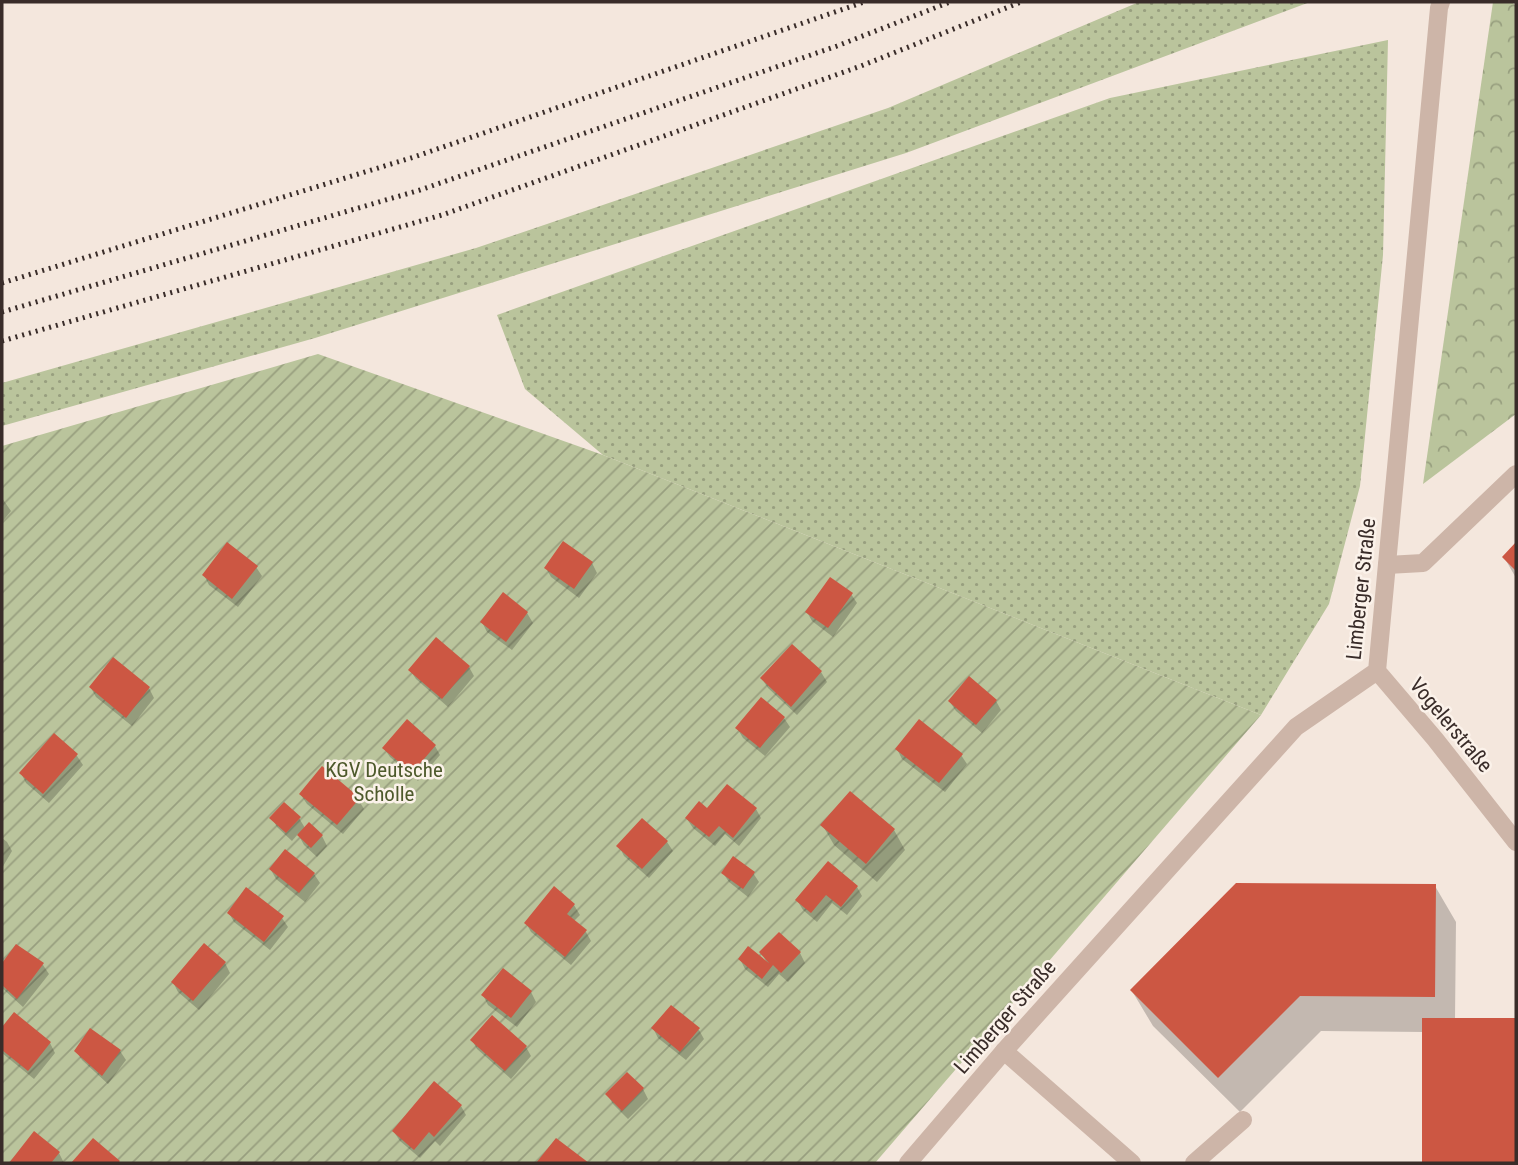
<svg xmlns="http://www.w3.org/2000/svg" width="1518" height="1165" font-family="'Roboto Condensed',sans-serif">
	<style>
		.grass { fill: url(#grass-dots) }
		.forest { fill: url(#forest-crowns) }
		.garden { fill: url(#garden-furrows) }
		.shadow { fill: #0003 }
		.building { fill: #cc5743 }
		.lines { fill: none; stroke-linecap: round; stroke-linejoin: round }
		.service { stroke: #cdb5a8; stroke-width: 18 }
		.minor { stroke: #cdb5a8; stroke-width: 18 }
		.rail { stroke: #392c29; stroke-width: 5; stroke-dasharray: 2 5; stroke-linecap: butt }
		.labels { text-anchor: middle; stroke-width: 5; stroke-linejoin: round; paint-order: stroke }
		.street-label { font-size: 21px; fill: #392c29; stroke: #fbf2ea }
		.park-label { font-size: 21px; fill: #4d592b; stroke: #fbf2ea }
	</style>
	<defs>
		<pattern id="grass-dots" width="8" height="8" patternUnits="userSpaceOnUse" patternTransform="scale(1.75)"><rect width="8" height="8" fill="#bac49c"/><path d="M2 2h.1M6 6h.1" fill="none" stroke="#989f7f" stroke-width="1.8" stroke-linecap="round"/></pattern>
		<pattern id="forest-crowns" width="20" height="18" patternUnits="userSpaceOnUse" patternTransform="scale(1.75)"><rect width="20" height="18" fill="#bac49c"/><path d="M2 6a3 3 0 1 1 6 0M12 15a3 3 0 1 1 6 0" fill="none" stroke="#989f7f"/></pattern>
		<pattern id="garden-furrows" width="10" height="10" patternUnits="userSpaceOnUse" patternTransform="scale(1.75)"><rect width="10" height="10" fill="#bac49c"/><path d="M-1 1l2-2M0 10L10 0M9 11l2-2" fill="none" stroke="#989f7f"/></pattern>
	</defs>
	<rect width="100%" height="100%" fill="#f4e7dd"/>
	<path class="grass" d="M 1139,2 L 1310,2 L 906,153 L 315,338 L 2,426 L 2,383 L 476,248 L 888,108 Z
		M 1388,40 L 1383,255 L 1360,486 L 1329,604 L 1261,715 L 603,455 L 525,389 L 497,315 L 1110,98 Z"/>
	<path class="forest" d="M 1493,2 L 1512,2 L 1516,6 L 1516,414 L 1423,484 Z"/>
	<path class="garden" d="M 318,354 L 603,455 L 1261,715 L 875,1163 L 2,1163 L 2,446 Z"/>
	<path class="shadow" d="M 2,498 L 11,511 L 2,522 Z
		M 1516,545 L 1516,578 L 1504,557 Z
		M 592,563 L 597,573 L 579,598 L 551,577 L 546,568 Z
		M 256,567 L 262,576 L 238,607 L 209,585 L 204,575 Z
		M 851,594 L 857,603 L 833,637 L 812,621 L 807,612 Z
		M 527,613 L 533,623 L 512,650 L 487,632 L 482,622 Z
		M 792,646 L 821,672 L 827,682 L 797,715 L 768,688 L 762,679 Z
		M 469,667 L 474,676 L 448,707 L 416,679 L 410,670 Z
		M 91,688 L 149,688 L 154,698 L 132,726 L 96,697 Z
		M 996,701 L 1001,710 L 982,733 L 956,711 L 950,702 Z
		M 784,718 L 790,727 L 765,756 L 743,738 L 737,728 Z
		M 54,736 L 77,756 L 83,765 L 49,803 L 26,783 L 21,773 Z
		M 435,746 L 440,755 L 418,781 L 390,757 L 384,748 Z
		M 897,749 L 961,755 L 967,764 L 945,792 L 902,759 Z
		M 301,795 L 358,799 L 364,809 L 343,834 L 307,804 Z
		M 756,809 L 761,818 L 739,846 L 725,834 L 715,846 L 693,828 L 687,819 L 707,811 Z
		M 272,818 L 299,818 L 305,828 L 322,836 L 327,846 L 317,857 L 304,845 L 298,834 L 292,841 L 277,827 Z
		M 643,820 L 667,842 L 673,851 L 649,878 L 624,856 L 619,846 Z
		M 823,826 L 894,830 L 905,850 L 877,882 L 834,845 Z
		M 2,838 L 7,842 L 12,851 L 2,868 Z
		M 271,870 L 314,874 L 320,883 L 305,902 L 276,879 Z
		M 723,873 L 753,873 L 759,882 L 748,897 L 729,882 Z
		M 1435,886 L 1456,922 L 1455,1020 L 1516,1020 L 1516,1163 L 1424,1163 L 1423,1032 L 1321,1031 L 1240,1112 L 1153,1026 L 1132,991 Z
		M 857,887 L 862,896 L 847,915 L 832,903 L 817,922 L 803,910 L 797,900 Z
		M 555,888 L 574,905 L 580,915 L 574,921 L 586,932 L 591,941 L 571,965 L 531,932 L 526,923 Z
		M 229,913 L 282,918 L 288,927 L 270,950 L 234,922 Z
		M 779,934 L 800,953 L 805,963 L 788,982 L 779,974 L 768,987 L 745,969 L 740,959 L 767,963 L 761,952 Z
		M 17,946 L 43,965 L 49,974 L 23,1007 L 2,988 L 2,965 Z
		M 225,963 L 230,973 L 199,1010 L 178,992 L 173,982 Z
		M 531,992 L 536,1002 L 517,1027 L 488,1005 L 483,995 Z
		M 14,1015 L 50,1043 L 55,1053 L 34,1079 L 2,1053 L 2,1029 Z
		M 653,1028 L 699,1030 L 704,1039 L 686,1060 L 658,1038 Z
		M 472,1040 L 526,1047 L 531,1056 L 511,1079 L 477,1049 Z
		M 76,1051 L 120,1051 L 126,1060 L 108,1084 L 82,1060 Z
		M 627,1074 L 643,1089 L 648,1099 L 628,1119 L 613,1104 L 607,1094 Z
		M 461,1106 L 466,1115 L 440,1146 L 435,1141 L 420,1158 L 400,1141 L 394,1132 Z
		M 35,1133 L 59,1153 L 64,1163 L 11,1163 Z"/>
	<path class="building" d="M 563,541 L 593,562 L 574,589 L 544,568 Z
		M 227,542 L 258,566 L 232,599 L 202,575 Z
		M 1516,542 L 1516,571 L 1502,557 Z
		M 830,577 L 853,593 L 828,628 L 805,612 Z
		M 503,592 L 528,612 L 506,642 L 480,622 Z
		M 436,637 L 470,666 L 442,699 L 408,670 Z
		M 792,644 L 822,671 L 791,707 L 760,678 Z
		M 113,657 L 150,687 L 126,718 L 89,687 Z
		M 969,676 L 997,700 L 976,725 L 948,701 Z
		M 761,697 L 785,717 L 760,748 L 735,728 Z
		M 407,719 L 436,745 L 412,773 L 382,748 Z
		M 919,719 L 963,754 L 939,783 L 895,749 Z
		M 54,733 L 78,754 L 43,794 L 19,773 Z
		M 322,766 L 360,798 L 337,825 L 299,794 Z
		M 727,784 L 757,808 L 733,838 L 719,826 L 709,837 L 685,818 L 699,801 L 707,808 Z
		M 850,791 L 895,829 L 866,864 L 820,825 Z
		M 284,802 L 301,817 L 286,833 L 269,818 Z
		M 642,818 L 668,841 L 642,869 L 616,846 Z
		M 309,822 L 323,835 L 311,848 L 297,835 Z
		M 285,849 L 315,873 L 299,893 L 269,869 Z
		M 733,856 L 755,872 L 743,889 L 721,873 Z
		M 828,861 L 858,886 L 841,907 L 826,895 L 811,913 L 795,900 Z
		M 1236,883 L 1436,884 L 1435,997 L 1300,996 L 1218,1078 L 1130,990 Z
		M 554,886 L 575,904 L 567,914 L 587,930 L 565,957 L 524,923 Z
		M 246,887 L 284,916 L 264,942 L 227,913 Z
		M 779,932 L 801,952 L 781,973 L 773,965 L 762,979 L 738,959 L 748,946 L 770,964 L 759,952 Z
		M 204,943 L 226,962 L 193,1001 L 171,982 Z
		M 16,944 L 44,963 L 17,999 L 2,985 L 2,963 Z
		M 503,968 L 532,991 L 511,1018 L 481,995 Z
		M 671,1005 L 700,1028 L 680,1052 L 651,1028 Z
		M 14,1012 L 51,1042 L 28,1071 L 2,1050 L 2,1027 Z
		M 492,1015 L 527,1046 L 505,1071 L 470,1040 Z
		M 1422,1018 L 1516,1018 L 1516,1163 L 1422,1163 Z
		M 90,1028 L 121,1050 L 102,1076 L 74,1051 Z
		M 627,1072 L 644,1088 L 622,1111 L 605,1094 Z
		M 434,1081 L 462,1105 L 434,1137 L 429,1132 L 414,1150 L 392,1131 Z
		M 34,1131 L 60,1152 L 51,1163 L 9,1163 Z
		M 93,1138 L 120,1161 L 118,1163 L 71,1163 Z
		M 556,1138 L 589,1163 L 536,1163 Z"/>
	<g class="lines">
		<path class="service" d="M 1387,565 L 1423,563 L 1516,474
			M 1004,1051 L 1132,1163
			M 1194,1163 L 1243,1120"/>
		<path class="minor" d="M 1377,671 L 1435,739 L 1516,842
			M 908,1163 L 1004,1051 L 1296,727 L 1377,671 L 1439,8 L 1441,2"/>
		<path class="rail" d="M 2,283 L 414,157 L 864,2
			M 2,312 L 420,190 L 837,46 L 950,2
			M 2,341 L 442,215 L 861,66 L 1021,2"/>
	</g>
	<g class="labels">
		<g class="street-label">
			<text transform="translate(1361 589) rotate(-84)" y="7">Limberger Straße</text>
			<text transform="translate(1451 725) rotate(50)" y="7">Vogelerstraße</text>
			<text transform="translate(1005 1017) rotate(-49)" y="7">Limberger Straße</text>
		</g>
		<g class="park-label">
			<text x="384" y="777">KGV Deutsche<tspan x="384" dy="24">Scholle</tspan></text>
		</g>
	</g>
	<rect width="1518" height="1165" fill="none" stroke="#392c29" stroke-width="7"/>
</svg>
